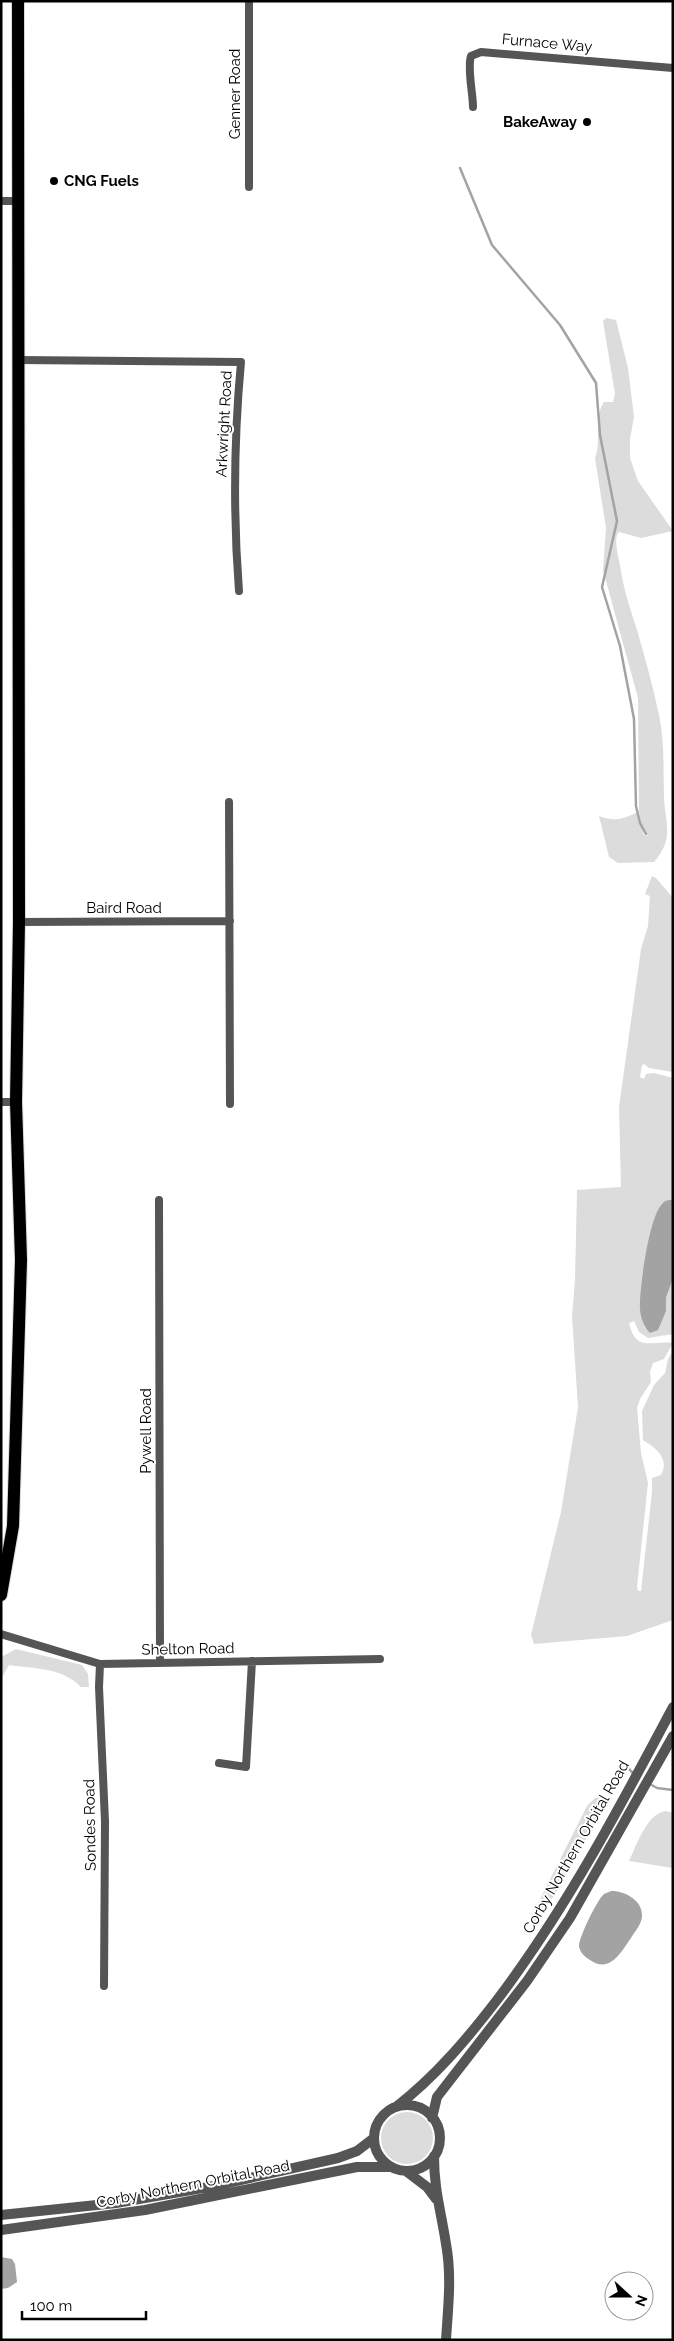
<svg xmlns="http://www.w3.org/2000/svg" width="674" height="2341" font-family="Raleway,sans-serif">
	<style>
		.green { fill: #dcdcdc }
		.water { fill: #a3a3a3 }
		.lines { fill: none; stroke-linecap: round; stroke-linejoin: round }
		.stream { stroke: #a3a3a3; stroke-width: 2.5 }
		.primary-casing { stroke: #dbdbdb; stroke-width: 14 }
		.minor { stroke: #555; stroke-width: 8 }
		.tertiary { stroke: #555; stroke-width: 10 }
		.primary { stroke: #000; stroke-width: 12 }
		.poi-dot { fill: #000; stroke: #fff; stroke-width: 2 }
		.labels { text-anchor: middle; stroke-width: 4; stroke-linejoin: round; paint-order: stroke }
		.street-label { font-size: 15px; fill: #000; stroke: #fff }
		.poi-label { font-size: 15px; font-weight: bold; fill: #000; stroke: #fff; text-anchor: end }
	</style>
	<rect width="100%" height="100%" fill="#fff"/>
	<path class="green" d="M 606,318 L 616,320 L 628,368 L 634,417 L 630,439 L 630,458 L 638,481 L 673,531 L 641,538 L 619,532 C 612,538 620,561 621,571 C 624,591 631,611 637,630 C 645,658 653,686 659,715 C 665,743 663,770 664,798 C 666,827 674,838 654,862 L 618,863 L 609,857 L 599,816 C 615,822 623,819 638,812 L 644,835 L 648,836 L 641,824 L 639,811 L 638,698 L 603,570 L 606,528 L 595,458 C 602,440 593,418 604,402 L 613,402 L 615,394 L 603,321 Z
		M 652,876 L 656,878 L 673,898 L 673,1072 L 649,1068 L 644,1064 L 642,1065 L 640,1077 L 644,1079 L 646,1074 L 654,1073 L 673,1078 L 673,1200 C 667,1201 663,1202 660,1207 C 646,1226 638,1306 645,1328 L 666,1311 L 666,1298 L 673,1278 L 673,1334 L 648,1338 L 639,1332 L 634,1321 L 629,1323 C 636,1353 652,1340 673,1343 L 664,1359 L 653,1363 L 650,1372 L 651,1382 L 640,1399 L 637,1408 L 641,1453 L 648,1483 L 637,1587 L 638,1591 L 641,1591 L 652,1492 L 652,1478 L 661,1475 C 670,1459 656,1448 643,1440 L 642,1411 L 654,1385 L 665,1373 L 668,1359 L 673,1351 L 673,1620 L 627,1636 L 534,1644 L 531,1635 L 561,1512 L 578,1407 L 572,1316 L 575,1280 L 577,1190 L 621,1187 L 619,1107 L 641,949 L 648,926 L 650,896 L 645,894 Z
		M 16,1649 L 82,1665 L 88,1674 L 89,1687 L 81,1687 C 62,1667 34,1669 9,1665 L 1,1679 L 1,1657 Z
		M 601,1797 L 607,1800 L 559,1888 L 533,1928 L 530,1922 L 531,1917 L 587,1806 L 595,1798 Z
		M 666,1811 L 673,1813 L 673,1868 L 629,1861 C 637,1845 646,1814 666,1811 Z
		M381 2138a26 26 0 1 1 52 0a26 26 0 1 1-52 0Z"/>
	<path class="water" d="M 673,1200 L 673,1278 L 666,1298 L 666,1311 L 658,1330 L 650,1333 C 642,1325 639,1312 640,1301 C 641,1281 649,1217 662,1204 C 665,1200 668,1200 673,1200 Z
		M 611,1891 C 624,1891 641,1899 642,1914 C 643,1923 635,1931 631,1938 C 621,1952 610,1974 590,1960 C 585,1957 580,1953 579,1946 C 579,1937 597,1900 604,1894 C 604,1894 611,1891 611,1891 Z
		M 1,2257 L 12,2259 L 15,2264 L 17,2282 L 8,2288 L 1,2289 Z"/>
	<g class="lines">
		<path class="stream" d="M 460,168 L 492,245 L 560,325 L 596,383 L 600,435 L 617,521 L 602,587 L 620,646 L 634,719 L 636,806 L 640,823 L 646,834
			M 622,1762 L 633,1773
			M 648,1783 L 657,1788 L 673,1790"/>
		<defs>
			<path id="primary" d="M 1,1595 L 13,1526 L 21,1260 L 16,1102 L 19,922 L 18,1"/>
		</defs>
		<use href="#primary" class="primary-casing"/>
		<path class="minor" d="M 249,1 L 249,187
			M 473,107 C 473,93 467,68 471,56 L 481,52 L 673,68
			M 1,201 L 17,201
			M 18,360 L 241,362 C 234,438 233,514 239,591
			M 229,802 L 230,1104
			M 19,922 L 230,921
			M 1,1102 L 16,1102
			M 159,1200 L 160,1663
			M 1,1634 L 100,1664 L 380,1659
			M 100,1664 L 99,1687 L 105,1821 L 104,1986
			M 219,1763 L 246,1767 L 252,1661"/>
		<path class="tertiary" d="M374 2138a33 33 0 1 1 66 0a33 33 0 1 1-66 0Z
			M 396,2107 C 436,2076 467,2039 497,2000 C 566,1909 620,1807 673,1707
			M 432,2118 L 437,2097 L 527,1981 L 570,1918 L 673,1736
			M 434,2156 C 434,2190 441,2211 446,2244 C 452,2276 448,2308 446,2340
			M 406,2171 L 427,2187 L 436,2199
			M 1,2215 L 116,2203 L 214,2186 L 338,2158 L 357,2151 L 374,2138
			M 1,2230 L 145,2210 L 357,2167 L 390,2167"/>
		<use href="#primary" class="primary"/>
	</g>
	<g class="poi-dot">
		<circle cx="587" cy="122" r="5"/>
		<circle cx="54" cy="181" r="5"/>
	</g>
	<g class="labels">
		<g class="street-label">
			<text transform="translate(547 43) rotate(5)" y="5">Furnace Way</text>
			<text transform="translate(235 94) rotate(-90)" y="5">Genner Road</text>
			<text transform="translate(224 424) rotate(-87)" y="5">Arkwright Road</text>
			<text x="124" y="913">Baird Road</text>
			<text transform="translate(146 1431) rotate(-90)" y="5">Pywell Road</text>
			<text transform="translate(188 1649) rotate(-1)" y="5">Shelton Road</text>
			<text transform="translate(90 1825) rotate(-91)" y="5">Sondes Road</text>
			<text transform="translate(576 1847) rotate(-60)" y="5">Corby Northern Orbital Road</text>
			<text transform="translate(193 2184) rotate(-11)" y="5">Corby Northern Orbital Road</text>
		</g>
		<g class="poi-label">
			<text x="577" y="127">BakeAway</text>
			<text x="64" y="186" text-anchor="start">CNG Fuels</text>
		</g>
	</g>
	<rect width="674" height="2341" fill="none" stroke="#000000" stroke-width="5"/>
	<g transform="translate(629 2296) rotate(111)"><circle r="24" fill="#ffffff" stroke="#999999"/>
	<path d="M0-4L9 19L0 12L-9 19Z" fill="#000000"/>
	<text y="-8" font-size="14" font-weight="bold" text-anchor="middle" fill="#000000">N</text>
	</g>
	<path d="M22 2311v8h124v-8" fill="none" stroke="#000000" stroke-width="2.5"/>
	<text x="30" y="2311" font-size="15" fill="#000000" stroke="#ffffff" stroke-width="4" paint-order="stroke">100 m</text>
</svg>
